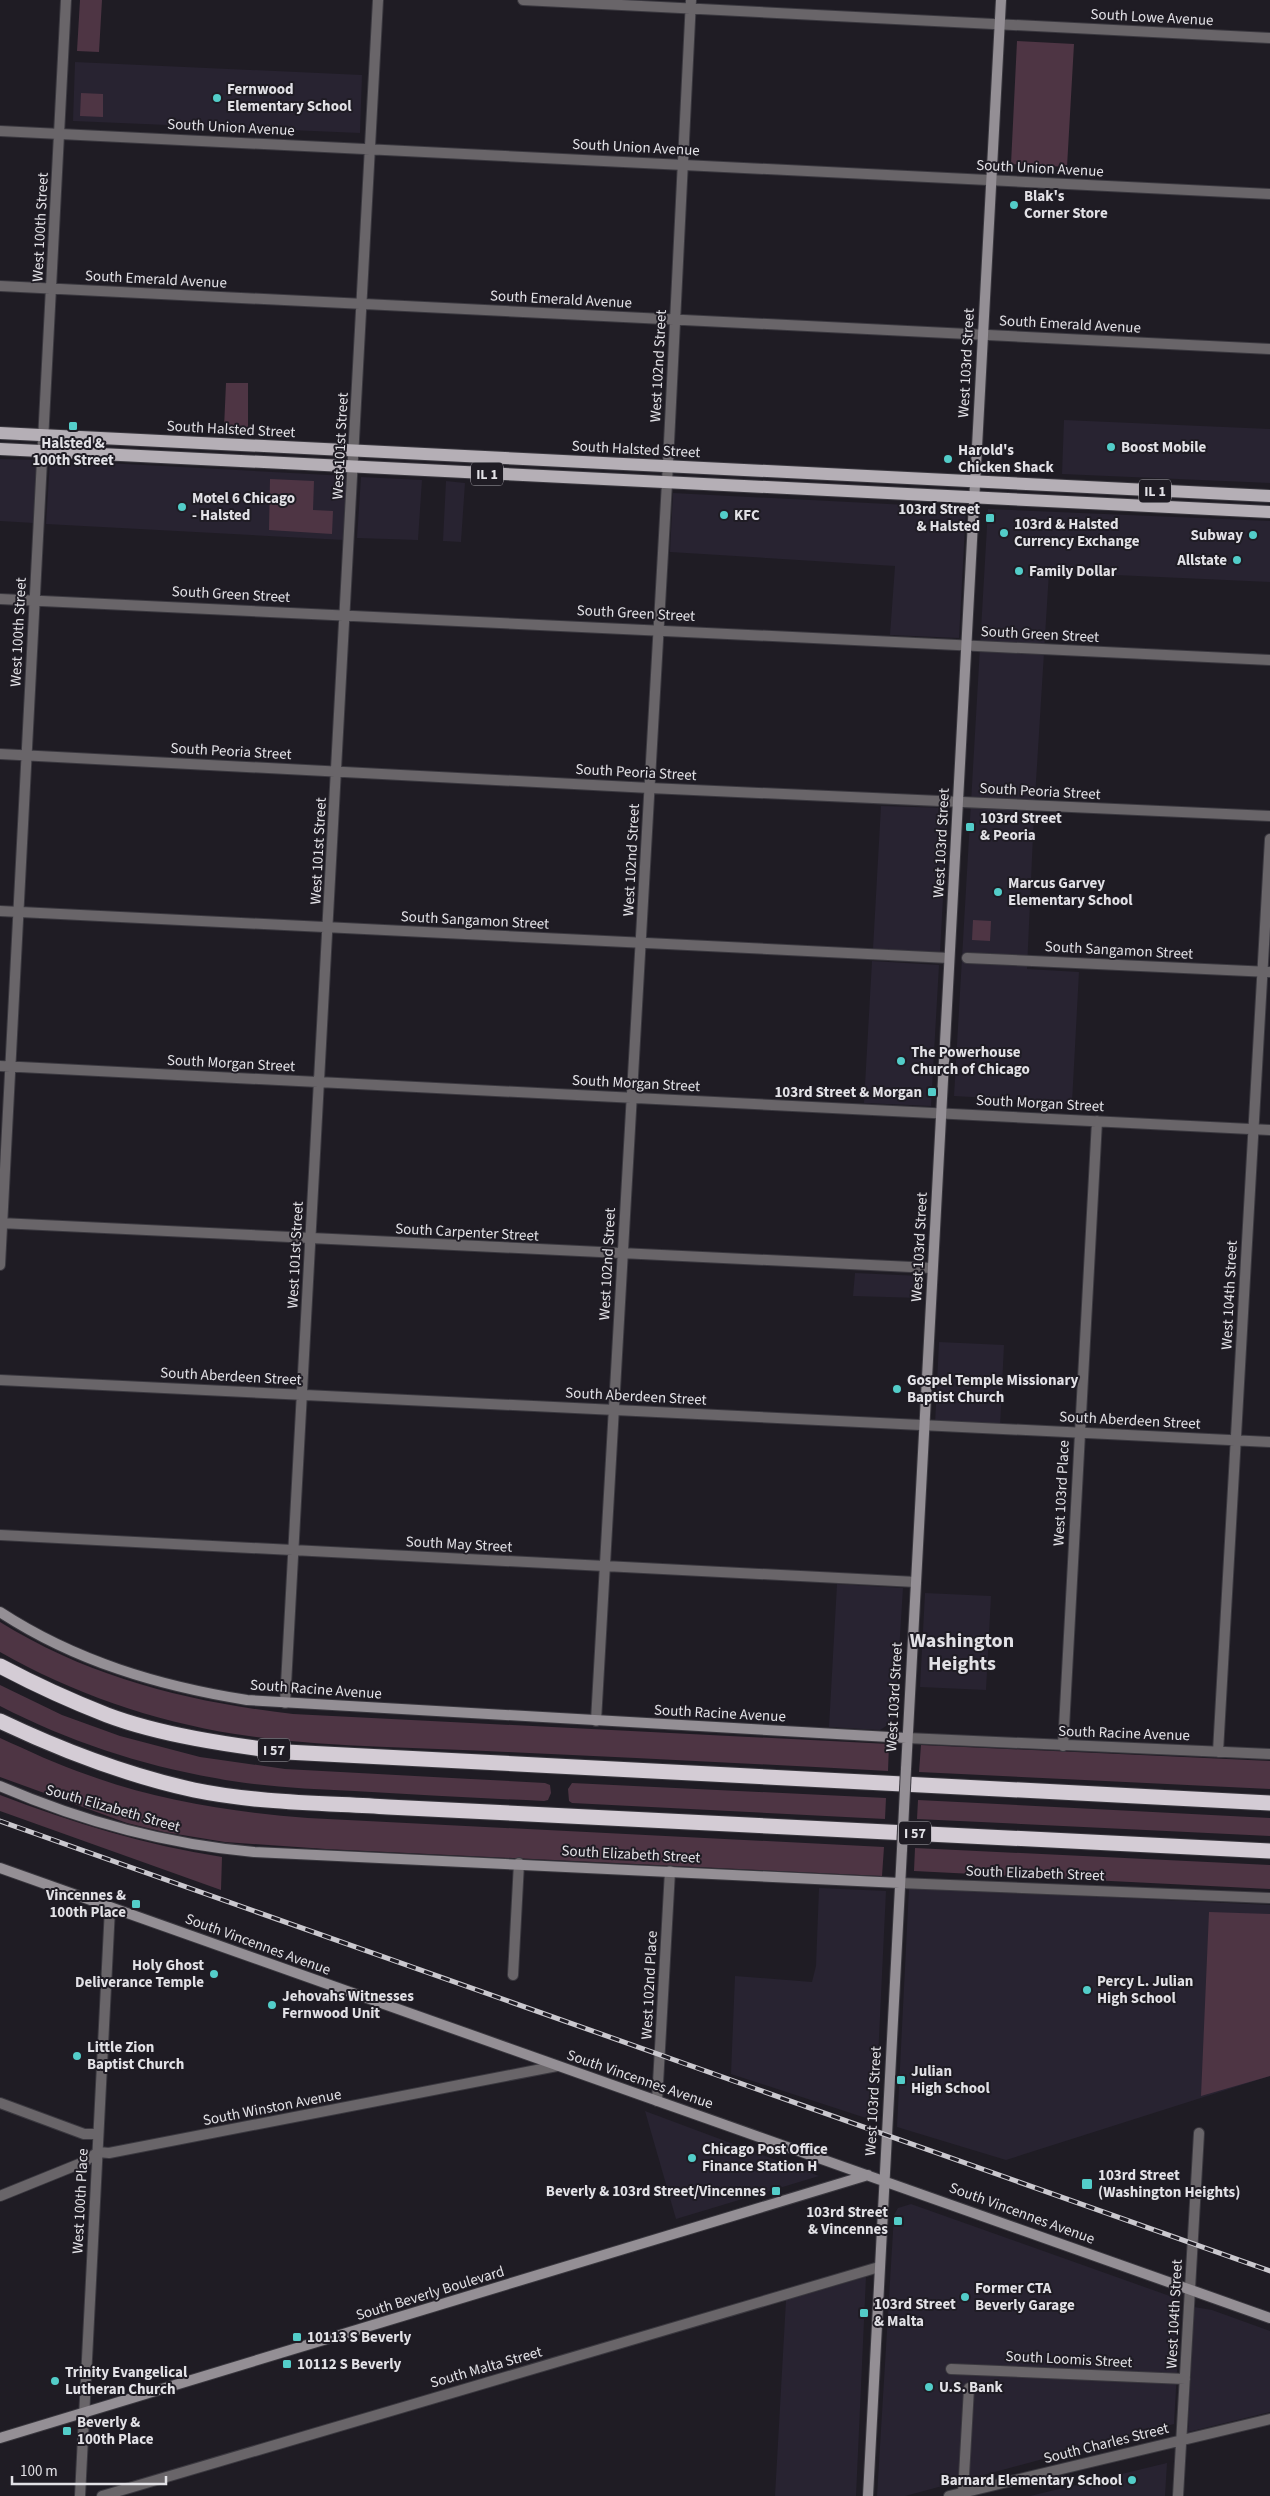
<svg xmlns="http://www.w3.org/2000/svg" width="1270" height="2496" font-family="'Source Sans 3',sans-serif">
	<style>
		.built { fill: #282331 }
		.green { fill: #4e3544 }
		.lines { fill: none; stroke-linecap: round; stroke-linejoin: round }
		.street-casing { stroke: #3a383f; stroke-width: 12 }
		.secondary-casing { stroke: #3a383f; stroke-width: 12 }
		.primary-casing { stroke: #3a383f; stroke-width: 14 }
		.highway-casing { stroke: #3a383f; stroke-width: 17 }
		.street { stroke: #696569; stroke-width: 10 }
		.secondary { stroke: #948f95; stroke-width: 10 }
		.primary { stroke: #b5afb6; stroke-width: 12 }
		.highway { stroke: #d4ccd5; stroke-width: 15 }
		.rail-casing { stroke: #cac8ce; stroke-width: 5 }
		.rail { stroke: #1f1c24; stroke-width: 3; stroke-dasharray: 9; stroke-linecap: butt }
		.secondary-bridge-casing { stroke: #3a383f; stroke-width: 12; stroke-linecap: butt }
		.secondary-bridge { stroke: #948f95; stroke-width: 10 }
		.poi-dot { fill: #53cdc9; stroke: #1f1c24; stroke-width: 2 }
		.labels { text-anchor: middle; stroke-width: 4; stroke-linejoin: round; paint-order: stroke }
		.shield { fill: #1f1c24; stroke: #a8a6ac; stroke-width: 1 }
		.shield-label { font-size: 14px; font-weight: bold; fill: #e2e1e6 }
		.street-label { font-size: 15px; fill: #e2e1e6; stroke: #1f1c24 }
		.poi-label { font-size: 15px; font-weight: bold; fill: #e2e1e6; stroke: #1f1c24; text-anchor: start }
		.district-label { font-size: 20px; font-weight: bold; fill: #e2e1e6; stroke: #1f1c24 }
	</style>
	<rect width="100%" height="100%" fill="#1f1c24"/>
	<path class="built" d="M 75,62 L 362,75 L 360,133 L 73,121 Z
		M 1064,420 L 1270,429 L 1270,483 L 1062,474 Z
		M 0,459 L 38,460 L 34,523 L 0,521 Z
		M 50,460 L 347,476 L 344,540 L 46,524 Z
		M 361,477 L 422,480 L 418,540 L 357,538 Z
		M 446,481 L 465,483 L 461,542 L 443,541 Z
		M 673,493 L 966,508 L 959,638 L 890,635 L 895,566 L 670,552 Z
		M 988,509 L 1270,521 L 1270,582 L 1049,572 L 1034,814 L 1027,969 L 1079,972 L 1072,1103 L 954,1096 Z
		M 881,806 L 948,808 L 940,952 L 873,949 Z
		M 872,961 L 939,965 L 931,1106 L 864,1103 Z
		M 855,1273 L 921,1276 L 920,1298 L 853,1296 Z
		M 939,1342 L 1004,1345 L 1000,1427 L 935,1424 Z
		M 837,1584 L 903,1588 L 895,1716 L 892,1722 L 880,1730 L 829,1727 Z
		M 925,1593 L 991,1596 L 986,1690 L 920,1687 Z
		M 819,1888 L 886,1891 L 875,2121 L 731,2074 L 735,1976 L 812,1982 L 816,1966 Z
		M 909,1888 L 1270,1905 L 1270,2076 L 1006,2160 L 897,2127 Z
		M 645,2111 L 819,2176 L 676,2219 Z
		M 911,2204 L 1181,2300 L 1174,2424 L 905,2496 L 877,2496 L 894,2215 L 898,2208 Z
		M 866,2277 L 856,2496 L 775,2496 L 786,2300 Z
		M 1194,2307 L 1212,2310 L 1270,2331 L 1270,2412 L 1188,2432 Z
		M 1167,2463 L 1165,2496 L 1030,2496 Z"/>
	<path class="green" d="M 80,0 L 102,0 L 99,52 L 77,51 Z
		M 1017,41 L 1074,44 L 1067,167 L 1011,164 Z
		M 81,93 L 103,94 L 103,117 L 80,116 Z
		M 226,383 L 248,383 L 248,430 L 224,428 Z
		M 270,479 L 314,481 L 313,510 L 333,511 L 332,534 L 269,530 Z
		M 973,920 L 991,921 L 990,941 L 972,940 Z
		M 0,1622 C 90,1678 189,1702 293,1714 L 889,1744 L 888,1771 C 761,1764 634,1758 507,1752 C 417,1747 324,1748 235,1734 C 153,1721 72,1693 0,1652 Z
		M 0,1685 L 62,1715 L 120,1736 L 200,1757 L 285,1769 L 545,1783 L 550,1785 L 551,1793 L 548,1800 L 544,1801 C 481,1798 418,1795 354,1791 C 308,1789 261,1787 215,1778 C 140,1765 68,1741 0,1706 Z
		M 0,1738 C 29,1751 58,1765 88,1775 C 159,1801 233,1812 308,1818 L 884,1847 L 882,1876 L 326,1849 L 225,1842 L 164,1832 L 127,1823 L 0,1777 Z
		M 921,1745 L 1270,1761 L 1270,1789 L 919,1772 Z
		M 572,1783 L 886,1798 L 885,1819 L 572,1803 L 569,1801 L 568,1789 Z
		M 0,1795 C 73,1823 145,1845 222,1857 L 221,1890 L 0,1811 Z
		M 918,1800 L 1270,1818 L 1270,1836 L 917,1819 Z
		M 915,1848 L 1270,1865 L 1270,1889 L 914,1871 Z
		M 1209,1912 L 1270,1914 L 1270,2076 L 1201,2096 Z"/>
	<g class="lines">
		<defs>
			<path id="street" d="M 523,0 L 1270,38
				M 0,131 L 1270,194
				M 0,286 L 1270,349
				M 0,599 L 1270,660
				M 0,754 L 650,788 L 1270,816
				M 0,911 L 949,958
				M 967,958 L 1270,972
				M 0,1066 L 1270,1130
				M 0,1223 L 932,1268
				M 0,1265 L 66,0
				M 0,1380 L 1270,1442
				M 0,1535 L 916,1582
				M 285,1703 L 378,0
				M 596,1721 L 667,483 L 691,0
				M 907,1738 L 1270,1754
				M 1063,1746 L 1097,1121
				M 1218,1752 L 1270,839
				M 900,1883 L 1270,1898
				M 513,1975 L 519,1863
				M 657,2101 L 670,1871
				M 0,2103 L 84,2134 L 98,2134
				M 0,2196 L 84,2162 L 98,2152 L 109,2153 L 557,2066
				M 951,2369 L 1185,2379
				M 963,2493 L 969,2388
				M 80,2496 L 110,1908
				M 102,2496 L 879,2267
				M 949,2496 L 1270,2419
				M 1178,2496 L 1199,2133"/>
			<path id="secondary" d="M 0,1612 C 75,1661 159,1686 247,1700 L 907,1738
				M 906,1769 L 1001,0
				M 0,1786 C 81,1821 166,1844 254,1852 L 900,1883
				M 0,1868 L 1270,2318
				M 0,2438 L 868,2175
				M 868,2496 L 902,1849"/>
			<path id="primary" d="M 0,433 L 1270,496
				M 0,449 L 1270,512"/>
			<path id="highway" d="M 0,1666 C 34,1684 71,1701 107,1715 C 160,1735 229,1745 286,1752 L 1270,1803
				M 0,1721 C 63,1751 126,1775 194,1790 C 257,1803 324,1803 388,1807 L 1270,1851"/>
		</defs>
		<use href="#street" class="street-casing"/>
		<use href="#secondary" class="secondary-casing"/>
		<use href="#primary" class="primary-casing"/>
		<use href="#highway" class="highway-casing"/>
		<use href="#street" class="street"/>
		<use href="#secondary" class="secondary"/>
		<use href="#primary" class="primary"/>
		<use href="#highway" class="highway"/>
		<defs>
			<path id="rail" d="M 0,1821 L 1270,2271"/>
		</defs>
		<use href="#rail" class="rail-casing"/>
		<use href="#rail" class="rail"/>
		<defs>
			<path id="secondary-bridge" d="M 902,1849 L 906,1769"/>
		</defs>
		<use href="#secondary-bridge" class="secondary-bridge-casing"/>
		<use href="#secondary-bridge" class="secondary-bridge"/>
	</g>
	<g class="poi-dot">
		<circle cx="217" cy="98" r="5"/>
		<circle cx="1014" cy="205" r="5"/>
		<rect x="68" y="421" width="10" height="10" rx="2.5"/>
		<circle cx="1111" cy="447" r="5"/>
		<circle cx="948" cy="459" r="5"/>
		<circle cx="182" cy="507" r="5"/>
		<circle cx="724" cy="515" r="5"/>
		<rect x="985" y="513" width="10" height="10" rx="2.5"/>
		<circle cx="1004" cy="533" r="5"/>
		<circle cx="1253" cy="535" r="5"/>
		<circle cx="1237" cy="560" r="5"/>
		<circle cx="1019" cy="571" r="5"/>
		<rect x="965" y="822" width="10" height="10" rx="2.5"/>
		<circle cx="998" cy="892" r="5"/>
		<circle cx="901" cy="1061" r="5"/>
		<rect x="927" y="1087" width="10" height="10" rx="2.5"/>
		<circle cx="897" cy="1389" r="5"/>
		<rect x="131" y="1899" width="10" height="10" rx="2.5"/>
		<circle cx="214" cy="1974" r="5"/>
		<circle cx="1087" cy="1990" r="5"/>
		<circle cx="272" cy="2005" r="5"/>
		<circle cx="77" cy="2056" r="5"/>
		<rect x="896" y="2075" width="10" height="10" rx="2.5"/>
		<circle cx="692" cy="2158" r="5"/>
		<rect x="1081" y="2178" width="12" height="12" rx="2.5"/>
		<rect x="771" y="2186" width="10" height="10" rx="2.5"/>
		<rect x="893" y="2216" width="10" height="10" rx="2.5"/>
		<circle cx="965" cy="2297" r="5"/>
		<rect x="859" y="2308" width="10" height="10" rx="2.5"/>
		<rect x="292" y="2332" width="10" height="10" rx="2.5"/>
		<rect x="282" y="2359" width="10" height="10" rx="2.5"/>
		<circle cx="55" cy="2381" r="5"/>
		<circle cx="929" cy="2387" r="5"/>
		<rect x="62" y="2426" width="10" height="10" rx="2.5"/>
		<circle cx="1132" cy="2480" r="5"/>
	</g>
	<g class="labels">
		<g class="shield">
			<rect x="471" y="462.5" width="32" height="23" rx="4"/>
			<rect x="1139" y="479.5" width="32" height="23" rx="4"/>
			<rect x="258" y="1738.5" width="32" height="23" rx="4"/>
			<rect x="899" y="1821.5" width="32" height="23" rx="4"/>
		</g>
		<g class="shield-label">
			<text x="487" y="479">IL 1</text>
			<text x="1155" y="496">IL 1</text>
			<text x="274" y="1755">I 57</text>
			<text x="915" y="1838">I 57</text>
		</g>
		<g class="street-label">
			<text transform="translate(1152 17) rotate(3)" y="5">South Lowe Avenue</text>
			<text transform="translate(231 127) rotate(3)" y="5">South Union Avenue</text>
			<text transform="translate(636 147) rotate(3)" y="5">South Union Avenue</text>
			<text transform="translate(1040 168) rotate(3)" y="5">South Union Avenue</text>
			<text transform="translate(40 227) rotate(-87)" y="5">West 100th Street</text>
			<text transform="translate(156 279) rotate(3)" y="5">South Emerald Avenue</text>
			<text transform="translate(561 299) rotate(3)" y="5">South Emerald Avenue</text>
			<text transform="translate(1070 324) rotate(3)" y="5">South Emerald Avenue</text>
			<text transform="translate(966 363) rotate(-87)" y="5">West 103rd Street</text>
			<text transform="translate(658 366) rotate(-87)" y="5">West 102nd Street</text>
			<text transform="translate(231 429) rotate(3)" y="5">South Halsted Street</text>
			<text transform="translate(340 446) rotate(-87)" y="5">West 101st Street</text>
			<text transform="translate(636 449) rotate(3)" y="5">South Halsted Street</text>
			<text transform="translate(231 594) rotate(3)" y="5">South Green Street</text>
			<text transform="translate(636 613) rotate(3)" y="5">South Green Street</text>
			<text transform="translate(18 632) rotate(-87)" y="5">West 100th Street</text>
			<text transform="translate(1040 634) rotate(3)" y="5">South Green Street</text>
			<text transform="translate(231 751) rotate(3)" y="5">South Peoria Street</text>
			<text transform="translate(636 772) rotate(3)" y="5">South Peoria Street</text>
			<text transform="translate(1040 791) rotate(3)" y="5">South Peoria Street</text>
			<text transform="translate(941 843) rotate(-87)" y="5">West 103rd Street</text>
			<text transform="translate(318 851) rotate(-87)" y="5">West 101st Street</text>
			<text transform="translate(631 860) rotate(-87)" y="5">West 102nd Street</text>
			<text transform="translate(475 920) rotate(3)" y="5">South Sangamon Street</text>
			<text transform="translate(1119 950) rotate(3)" y="5">South Sangamon Street</text>
			<text transform="translate(231 1063) rotate(3)" y="5">South Morgan Street</text>
			<text transform="translate(636 1083) rotate(3)" y="5">South Morgan Street</text>
			<text transform="translate(1040 1103) rotate(3)" y="5">South Morgan Street</text>
			<text transform="translate(467 1232) rotate(3)" y="5">South Carpenter Street</text>
			<text transform="translate(919 1247) rotate(-87)" y="5">West 103rd Street</text>
			<text transform="translate(295 1255) rotate(-87)" y="5">West 101st Street</text>
			<text transform="translate(607 1264) rotate(-87)" y="5">West 102nd Street</text>
			<text transform="translate(1229 1295) rotate(-87)" y="5">West 104th Street</text>
			<text transform="translate(231 1376) rotate(3)" y="5">South Aberdeen Street</text>
			<text transform="translate(636 1396) rotate(3)" y="5">South Aberdeen Street</text>
			<text transform="translate(1130 1420) rotate(3)" y="5">South Aberdeen Street</text>
			<text transform="translate(1061 1493) rotate(-87)" y="5">West 103rd Place</text>
			<text transform="translate(459 1544) rotate(3)" y="5">South May Street</text>
			<text transform="translate(316 1689) rotate(4)" y="5">South Racine Avenue</text>
			<text transform="translate(894 1697) rotate(-87)" y="5">West 103rd Street</text>
			<text transform="translate(720 1713) rotate(3)" y="5">South Racine Avenue</text>
			<text transform="translate(1124 1733) rotate(2)" y="5">South Racine Avenue</text>
			<text transform="translate(113 1808) rotate(16)" y="5">South Elizabeth Street</text>
			<text transform="translate(631 1854) rotate(3)" y="5">South Elizabeth Street</text>
			<text transform="translate(1035 1873) rotate(2)" y="5">South Elizabeth Street</text>
			<text transform="translate(258 1944) rotate(20)" y="5">South Vincennes Avenue</text>
			<text transform="translate(649 1985) rotate(-87)" y="5">West 102nd Place</text>
			<text transform="translate(640 2079) rotate(19)" y="5">South Vincennes Avenue</text>
			<text transform="translate(873 2101) rotate(-87)" y="5">West 103rd Street</text>
			<text transform="translate(272 2107) rotate(-11)" y="5">South Winston Avenue</text>
			<text transform="translate(80 2201) rotate(-87)" y="5">West 100th Place</text>
			<text transform="translate(1022 2213) rotate(20)" y="5">South Vincennes Avenue</text>
			<text transform="translate(430 2293) rotate(-17)" y="5">South Beverly Boulevard</text>
			<text transform="translate(1174 2314) rotate(-87)" y="5">West 104th Street</text>
			<text transform="translate(1069 2359) rotate(3)" y="5">South Loomis Street</text>
			<text transform="translate(486 2367) rotate(-16)" y="5">South Malta Street</text>
			<text transform="translate(1106 2443) rotate(-14)" y="5">South Charles Street</text>
		</g>
		<g class="poi-label">
			<text x="227" y="94">Fernwood<tspan x="227" dy="17">Elementary School</tspan></text>
			<text x="1024" y="201">Blak's<tspan x="1024" dy="17">Corner Store</tspan></text>
			<text x="73" y="448" text-anchor="middle">Halsted &amp;<tspan x="73" dy="17">100th Street</tspan></text>
			<text x="1121" y="452">Boost Mobile</text>
			<text x="958" y="455">Harold's<tspan x="958" dy="17">Chicken Shack</tspan></text>
			<text x="192" y="503">Motel 6 Chicago<tspan x="192" dy="17">- Halsted</tspan></text>
			<text x="980" y="514" text-anchor="end">103rd Street<tspan x="980" dy="17">&amp; Halsted</tspan></text>
			<text x="734" y="520">KFC</text>
			<text x="1014" y="529">103rd &amp; Halsted<tspan x="1014" dy="17">Currency Exchange</tspan></text>
			<text x="1243" y="540" text-anchor="end">Subway</text>
			<text x="1227" y="565" text-anchor="end">Allstate</text>
			<text x="1029" y="576">Family Dollar</text>
			<text x="980" y="823">103rd Street<tspan x="980" dy="17">&amp; Peoria</tspan></text>
			<text x="1008" y="888">Marcus Garvey<tspan x="1008" dy="17">Elementary School</tspan></text>
			<text x="911" y="1057">The Powerhouse<tspan x="911" dy="17">Church of Chicago</tspan></text>
			<text x="922" y="1097" text-anchor="end">103rd Street &amp; Morgan</text>
			<text x="907" y="1385">Gospel Temple Missionary<tspan x="907" dy="17">Baptist Church</tspan></text>
			<text x="126" y="1900" text-anchor="end">Vincennes &amp;<tspan x="126" dy="17">100th Place</tspan></text>
			<text x="204" y="1970" text-anchor="end">Holy Ghost<tspan x="204" dy="17">Deliverance Temple</tspan></text>
			<text x="1097" y="1986">Percy L. Julian<tspan x="1097" dy="17">High School</tspan></text>
			<text x="282" y="2001">Jehovahs Witnesses<tspan x="282" dy="17">Fernwood Unit</tspan></text>
			<text x="87" y="2052">Little Zion<tspan x="87" dy="17">Baptist Church</tspan></text>
			<text x="911" y="2076">Julian<tspan x="911" dy="17">High School</tspan></text>
			<text x="702" y="2154">Chicago Post Office<tspan x="702" dy="17">Finance Station H</tspan></text>
			<text x="1098" y="2180">103rd Street<tspan x="1098" dy="17">(Washington Heights)</tspan></text>
			<text x="766" y="2196" text-anchor="end">Beverly &amp; 103rd Street/Vincennes</text>
			<text x="888" y="2217" text-anchor="end">103rd Street<tspan x="888" dy="17">&amp; Vincennes</tspan></text>
			<text x="975" y="2293">Former CTA<tspan x="975" dy="17">Beverly Garage</tspan></text>
			<text x="874" y="2309">103rd Street<tspan x="874" dy="17">&amp; Malta</tspan></text>
			<text x="307" y="2342">10113 S Beverly</text>
			<text x="297" y="2369">10112 S Beverly</text>
			<text x="65" y="2377">Trinity Evangelical<tspan x="65" dy="17">Lutheran Church</tspan></text>
			<text x="939" y="2392">U.S. Bank</text>
			<text x="77" y="2427">Beverly &amp;<tspan x="77" dy="17">100th Place</tspan></text>
			<text x="1122" y="2485" text-anchor="end">Barnard Elementary School</text>
		</g>
		<g class="district-label">
			<text x="962" y="1647">Washington<tspan x="962" dy="23">Heights</tspan></text>
		</g>
	</g>
	<path d="M12 2476v8h154v-8" fill="none" stroke="#e2e1e6" stroke-width="2.5"/>
	<text x="20" y="2476" font-size="15" fill="#e2e1e6" stroke="#1f1c24" stroke-width="4" paint-order="stroke">100 m</text>
</svg>
